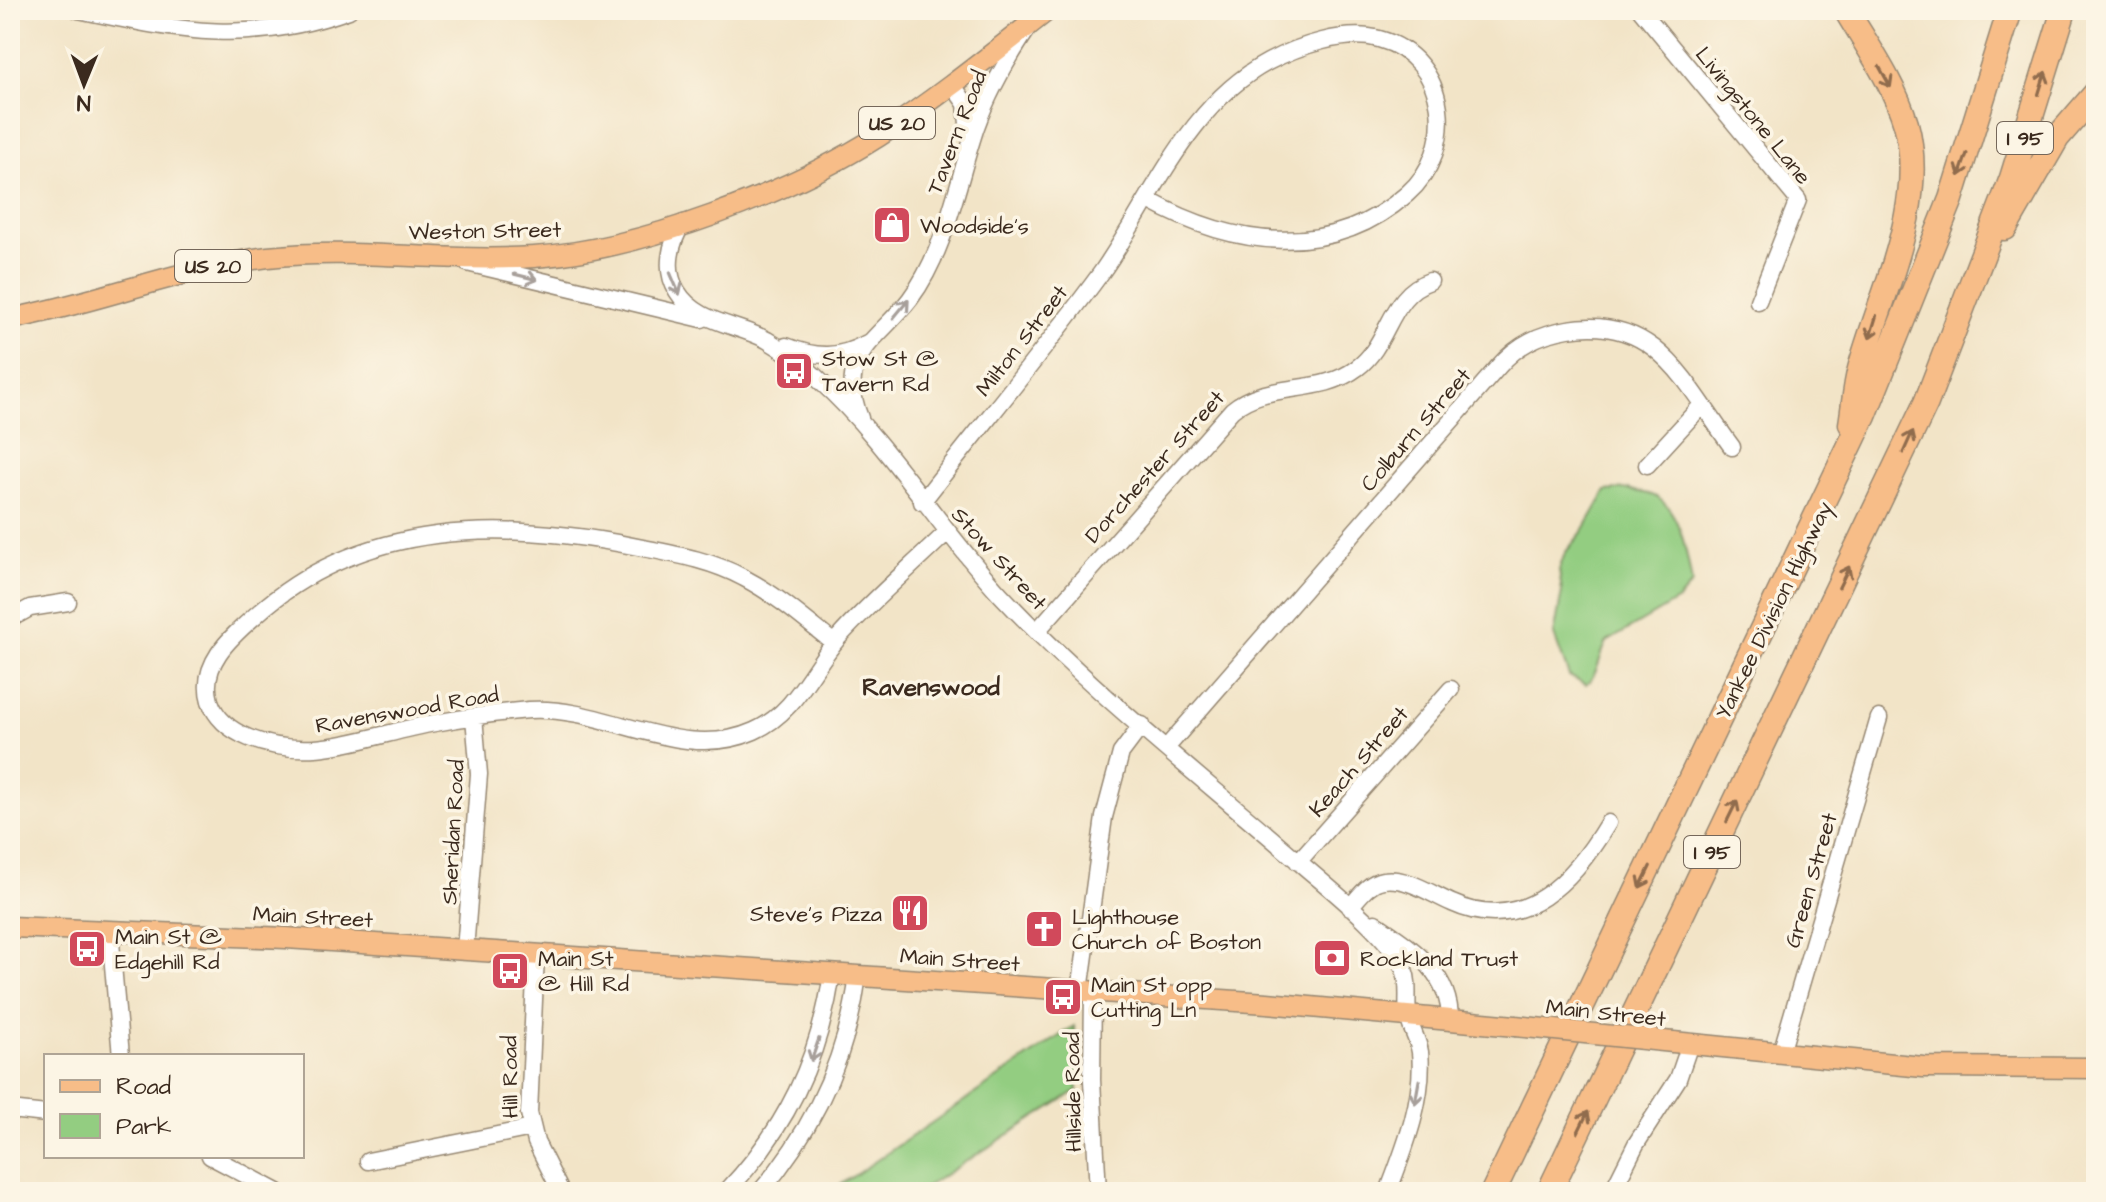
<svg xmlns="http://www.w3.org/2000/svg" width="2106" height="1202" font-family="'Architects Daughter',sans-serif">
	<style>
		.green { fill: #93cd81; stroke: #677c50; stroke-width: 2 }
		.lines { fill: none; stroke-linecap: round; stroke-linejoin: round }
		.minor-casing { stroke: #968772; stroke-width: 19 }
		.major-casing { stroke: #968772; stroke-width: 23 }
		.highway-casing { stroke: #968772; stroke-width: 27 }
		.minor { stroke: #fff; stroke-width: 16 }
		.major { stroke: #f7bd88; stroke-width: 20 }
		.highway { stroke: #f7bd88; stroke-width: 24 }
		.major-bridge-casing { stroke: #968772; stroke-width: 23; stroke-linecap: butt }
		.major-bridge { stroke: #f7bd88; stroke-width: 20 }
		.oneway { stroke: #906c4e }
		.oneway2 { stroke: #a79f9a }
		.labels { text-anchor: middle; stroke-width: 7; stroke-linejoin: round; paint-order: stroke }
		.shield { fill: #fcf5e5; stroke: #75675a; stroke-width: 2 }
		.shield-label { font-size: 20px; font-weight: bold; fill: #3b2a1e }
		.street-label { font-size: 22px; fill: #3b2a1e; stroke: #fcf5e5 }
		.poi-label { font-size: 22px; fill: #3b2a1e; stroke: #fcf5e5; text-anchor: start }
		.neighbourhood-label { font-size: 24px; font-weight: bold; fill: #3b2a1e; stroke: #fcf5e5 }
	</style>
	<rect width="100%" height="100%" fill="#fcf5e5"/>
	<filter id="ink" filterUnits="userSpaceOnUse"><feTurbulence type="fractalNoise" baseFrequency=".0125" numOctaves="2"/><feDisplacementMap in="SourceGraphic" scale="16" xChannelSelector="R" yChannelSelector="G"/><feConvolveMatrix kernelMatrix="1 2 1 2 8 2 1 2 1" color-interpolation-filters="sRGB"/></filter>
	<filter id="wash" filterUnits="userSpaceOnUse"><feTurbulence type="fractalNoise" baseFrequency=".006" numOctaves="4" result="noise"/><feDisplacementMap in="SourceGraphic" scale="32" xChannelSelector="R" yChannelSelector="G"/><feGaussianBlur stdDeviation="1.8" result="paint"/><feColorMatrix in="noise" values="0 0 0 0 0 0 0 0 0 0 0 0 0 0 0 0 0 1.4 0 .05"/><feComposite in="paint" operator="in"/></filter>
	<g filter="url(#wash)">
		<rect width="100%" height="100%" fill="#f2e4c7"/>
		<path class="green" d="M 1628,489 C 1637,493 1650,492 1658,498 C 1683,515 1688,562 1692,584 L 1678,600 L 1607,642 C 1598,658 1600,672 1586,685 L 1569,676 L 1554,635 L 1562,592 L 1559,570 L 1565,553 L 1583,531 L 1606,491 Z
			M 1074,1026 L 1078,1090 L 918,1192 L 830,1192 Z"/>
	</g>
	<g filter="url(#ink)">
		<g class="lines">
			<defs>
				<path id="minor" d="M 78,10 C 180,31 247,46 349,10
					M 1641,10 L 1798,200 L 1758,301
					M 952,84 L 966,104 L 969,134
					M 683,223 C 670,243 664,270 677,291 C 696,323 737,324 767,340 C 786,351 804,365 819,380 C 889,443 937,526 1001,595 C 1092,692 1199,775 1299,862 C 1329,888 1388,934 1404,969 C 1410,984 1406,1000 1408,1015 C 1410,1028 1418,1039 1420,1052 C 1425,1098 1404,1150 1388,1192
					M 467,263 L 702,319
					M 786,346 C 816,358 838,359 867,343
					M 860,418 C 835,355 877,342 910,299 C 946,251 957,183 976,127 C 989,90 1009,56 1031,24 L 1023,10
					M 1647,465 L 1701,406
					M 922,502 C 981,426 1044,351 1101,273 C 1152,201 1186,106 1268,62 C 1298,46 1345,30 1379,39 C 1450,58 1458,150 1407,194 C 1330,262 1231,246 1148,200
					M 10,619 L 30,608 L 68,602
					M 1037,631 L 1232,410 C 1268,380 1319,397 1357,368 C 1390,344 1389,294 1430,281
					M 834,643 C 805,620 777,595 744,578 C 711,560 674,554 638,547 C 505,520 362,519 256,615 C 231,637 199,664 210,701 C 216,719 232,731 249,738 C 314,764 371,734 435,723 C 466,717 498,713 529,710 C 605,705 681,764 754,731 C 796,712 810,671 838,638 C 871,601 910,568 946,533
					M 1167,747 L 1499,366 C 1518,344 1540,334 1568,329 C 1658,314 1686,385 1732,447
					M 1298,862 L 1451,689
					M 1350,907 C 1359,897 1369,882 1383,880 C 1406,876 1431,894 1452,903 C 1524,936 1574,880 1608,823
					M 1375,923 C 1411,948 1450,971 1450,1020
					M 110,931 L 121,1056
					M 465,950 L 479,774 L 474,717
					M 536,955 L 529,1113 L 536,1142 L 561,1192
					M 1080,991 L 1104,817 L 1121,753 L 1142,725
					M 1093,991 L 1092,1080 L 1098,1192
					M 1781,1053 L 1879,718
					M 10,1110 L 46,1114
					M 210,1156 L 278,1192
					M 368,1161 L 532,1128
					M 726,1192 C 786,1129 819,1060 832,974
					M 760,1192 C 813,1130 847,1057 858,976
					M 1612,1192 L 1636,1144 L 1678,1079 L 1690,1044"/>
				<path id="major" d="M 10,319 C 97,303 180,268 268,257 C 356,247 445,263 534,257 C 640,250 789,193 879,136 C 938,98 993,53 1048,10
					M 10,927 L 286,938 L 1267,1003 L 1515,1026
					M 1673,1042 L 1923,1067 L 2096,1068"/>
				<path id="highway" d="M 1846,10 C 1867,46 1894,83 1906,124 C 1928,205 1881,292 1860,369 C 1855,387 1854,406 1851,424
					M 2005,228 L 2057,138 L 2096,93
					M 1493,1192 L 1864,416 L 1951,199 L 2010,10
					M 1549,1192 L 1926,403 L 2012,178 L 2064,10"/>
			</defs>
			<use href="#minor" class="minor-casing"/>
			<use href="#major" class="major-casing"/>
			<use href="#highway" class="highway-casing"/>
			<use href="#minor" class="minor"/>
			<use href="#major" class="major"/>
			<use href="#highway" class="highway"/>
			<defs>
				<path id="major-bridge" d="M 1515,1026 L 1673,1042"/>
			</defs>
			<use href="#major-bridge" class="major-bridge-casing"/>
			<use href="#major-bridge" class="major-bridge"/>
		</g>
		<defs><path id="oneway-shaft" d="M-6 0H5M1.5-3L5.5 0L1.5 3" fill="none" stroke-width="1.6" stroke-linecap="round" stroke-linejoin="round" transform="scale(2)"/></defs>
		<g class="oneway">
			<use href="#oneway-shaft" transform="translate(1885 77) rotate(61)"/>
			<use href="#oneway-shaft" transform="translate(2042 83) rotate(-73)"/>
			<use href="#oneway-shaft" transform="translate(1963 165) rotate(109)"/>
			<use href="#oneway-shaft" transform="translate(1873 327) rotate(107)"/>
			<use href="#oneway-shaft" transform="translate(1908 442) rotate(-66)"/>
			<use href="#oneway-shaft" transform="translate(1844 577) rotate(-64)"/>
			<use href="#oneway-shaft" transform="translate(1732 811) rotate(-64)"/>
			<use href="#oneway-shaft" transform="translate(1645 877) rotate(116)"/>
			<use href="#oneway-shaft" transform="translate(1583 1122) rotate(-64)"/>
		</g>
		<g class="oneway2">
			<use href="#oneway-shaft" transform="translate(526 277) rotate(14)"/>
			<use href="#oneway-shaft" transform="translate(675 284) rotate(67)"/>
			<use href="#oneway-shaft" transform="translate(901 309) rotate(-50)"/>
			<use href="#oneway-shaft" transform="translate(815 1050) rotate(109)"/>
			<use href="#oneway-shaft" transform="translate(1417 1092) rotate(100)"/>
		</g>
	</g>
	<defs>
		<symbol id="shop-square" viewBox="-11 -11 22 22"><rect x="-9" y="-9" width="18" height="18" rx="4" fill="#d1495b" stroke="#fcf5e5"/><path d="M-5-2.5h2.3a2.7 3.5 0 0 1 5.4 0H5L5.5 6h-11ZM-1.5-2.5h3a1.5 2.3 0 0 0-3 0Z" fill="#fff"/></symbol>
		<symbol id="bus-square" viewBox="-11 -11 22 22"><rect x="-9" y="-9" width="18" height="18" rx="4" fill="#d1495b" stroke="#fcf5e5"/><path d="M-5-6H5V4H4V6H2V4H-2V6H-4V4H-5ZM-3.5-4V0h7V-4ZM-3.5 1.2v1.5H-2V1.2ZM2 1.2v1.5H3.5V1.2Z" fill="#fff"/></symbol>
		<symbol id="restaurant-square" viewBox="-11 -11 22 22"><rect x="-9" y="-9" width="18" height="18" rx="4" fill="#d1495b" stroke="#fcf5e5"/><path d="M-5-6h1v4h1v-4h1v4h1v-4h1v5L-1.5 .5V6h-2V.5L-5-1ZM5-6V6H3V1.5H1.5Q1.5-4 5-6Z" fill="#fff"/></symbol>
		<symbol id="church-square" viewBox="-11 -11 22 22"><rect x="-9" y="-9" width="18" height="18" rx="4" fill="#d1495b" stroke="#fcf5e5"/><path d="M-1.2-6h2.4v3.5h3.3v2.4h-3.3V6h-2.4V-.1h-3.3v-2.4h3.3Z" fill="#fff"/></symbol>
		<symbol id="bank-square" viewBox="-11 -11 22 22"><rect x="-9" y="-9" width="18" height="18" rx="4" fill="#d1495b" stroke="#fcf5e5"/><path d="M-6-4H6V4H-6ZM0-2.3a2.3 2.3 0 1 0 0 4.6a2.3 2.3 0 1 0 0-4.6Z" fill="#fff"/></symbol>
	</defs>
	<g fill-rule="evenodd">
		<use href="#shop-square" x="870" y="203" width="44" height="44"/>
		<use href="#bus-square" x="772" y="349" width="44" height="44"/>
		<use href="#restaurant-square" x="888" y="891" width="44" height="44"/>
		<use href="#church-square" x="1022" y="907" width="44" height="44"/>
		<use href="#bus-square" x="65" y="927" width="44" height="44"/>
		<use href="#bank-square" x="1310" y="936" width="44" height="44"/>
		<use href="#bus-square" x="488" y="949" width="44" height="44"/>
		<use href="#bus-square" x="1041" y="975" width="44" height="44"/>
	</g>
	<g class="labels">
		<g class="shield">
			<rect x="859" y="107" width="76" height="32" rx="6"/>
			<rect x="1997" y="122" width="56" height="32" rx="6"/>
			<rect x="175" y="250" width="76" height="32" rx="6"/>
			<rect x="1684" y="836" width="56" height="32" rx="6"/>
		</g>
		<g class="shield-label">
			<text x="897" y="130">US 20</text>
			<text x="2025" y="145">I 95</text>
			<text x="213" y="273">US 20</text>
			<text x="1712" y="859">I 95</text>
		</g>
		<g class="street-label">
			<text transform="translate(1754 115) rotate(51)" y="8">Livingstone Lane</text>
			<text transform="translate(956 132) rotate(-69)" y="8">Tavern Road</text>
			<text transform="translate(485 230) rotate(-1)" y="8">Weston Street</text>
			<text transform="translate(1021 340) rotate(-52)" y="8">Milton Street</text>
			<text transform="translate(1415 429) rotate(-49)" y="8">Colburn Street</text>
			<text transform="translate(1154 466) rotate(-48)" y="8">Dorchester Street</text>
			<text transform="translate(1000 558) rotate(48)" y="8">Stow Street</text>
			<text transform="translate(1773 610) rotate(-64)" y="8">Yankee Division Highway</text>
			<text transform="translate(407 709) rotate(-10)" y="8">Ravenswood Road</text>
			<text transform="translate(1358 761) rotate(-49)" y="8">Keach Street</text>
			<text transform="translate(452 832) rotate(-87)" y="8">Sheridan Road</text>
			<text transform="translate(1810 880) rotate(-74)" y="8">Green Street</text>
			<text transform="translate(313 916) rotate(3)" y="8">Main Street</text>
			<text transform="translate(960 959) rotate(4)" y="8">Main Street</text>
			<text transform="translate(1606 1012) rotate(6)" y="8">Main Street</text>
			<text transform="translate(509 1077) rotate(-91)" y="8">Hill Road</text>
			<text transform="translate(1072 1092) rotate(-91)" y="8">Hillside Road</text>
		</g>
		<g class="poi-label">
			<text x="920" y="233">Woodside's</text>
			<text x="822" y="366">Stow St @<tspan x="822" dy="25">Tavern Rd</tspan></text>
			<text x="882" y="921" text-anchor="end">Steve's Pizza</text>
			<text x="1072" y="924">Lighthouse<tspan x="1072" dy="25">Church of Boston</tspan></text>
			<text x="115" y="944">Main St @<tspan x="115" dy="25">Edgehill Rd</tspan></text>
			<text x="538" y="966">Main St<tspan x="538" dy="25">@ Hill Rd</tspan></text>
			<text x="1360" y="966">Rockland Trust</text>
			<text x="1091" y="992">Main St opp<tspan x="1091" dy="25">Cutting Ln</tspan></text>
		</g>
		<g class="neighbourhood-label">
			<text x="931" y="695">Ravenswood</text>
		</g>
	</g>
	<rect width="2106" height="1202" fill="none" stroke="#fcf5e5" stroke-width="40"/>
	<rect x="44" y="1054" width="260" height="104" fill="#fcf5e5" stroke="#afa495" stroke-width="2"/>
	<rect x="60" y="1080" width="40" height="12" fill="#f7bd88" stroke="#afa495" stroke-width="2"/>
	<text x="116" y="1094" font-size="24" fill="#3b2a1e">Road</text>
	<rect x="60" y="1114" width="40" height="24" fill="#93cd81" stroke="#afa495" stroke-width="2"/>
	<text x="116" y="1134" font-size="24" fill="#3b2a1e">Park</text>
	<g transform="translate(84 84) rotate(181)" stroke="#fcf5e5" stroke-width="6" paint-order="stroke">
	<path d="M0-6L14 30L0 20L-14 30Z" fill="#3b2a1e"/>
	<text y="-12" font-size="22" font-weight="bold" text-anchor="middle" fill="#3b2a1e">N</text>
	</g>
</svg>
